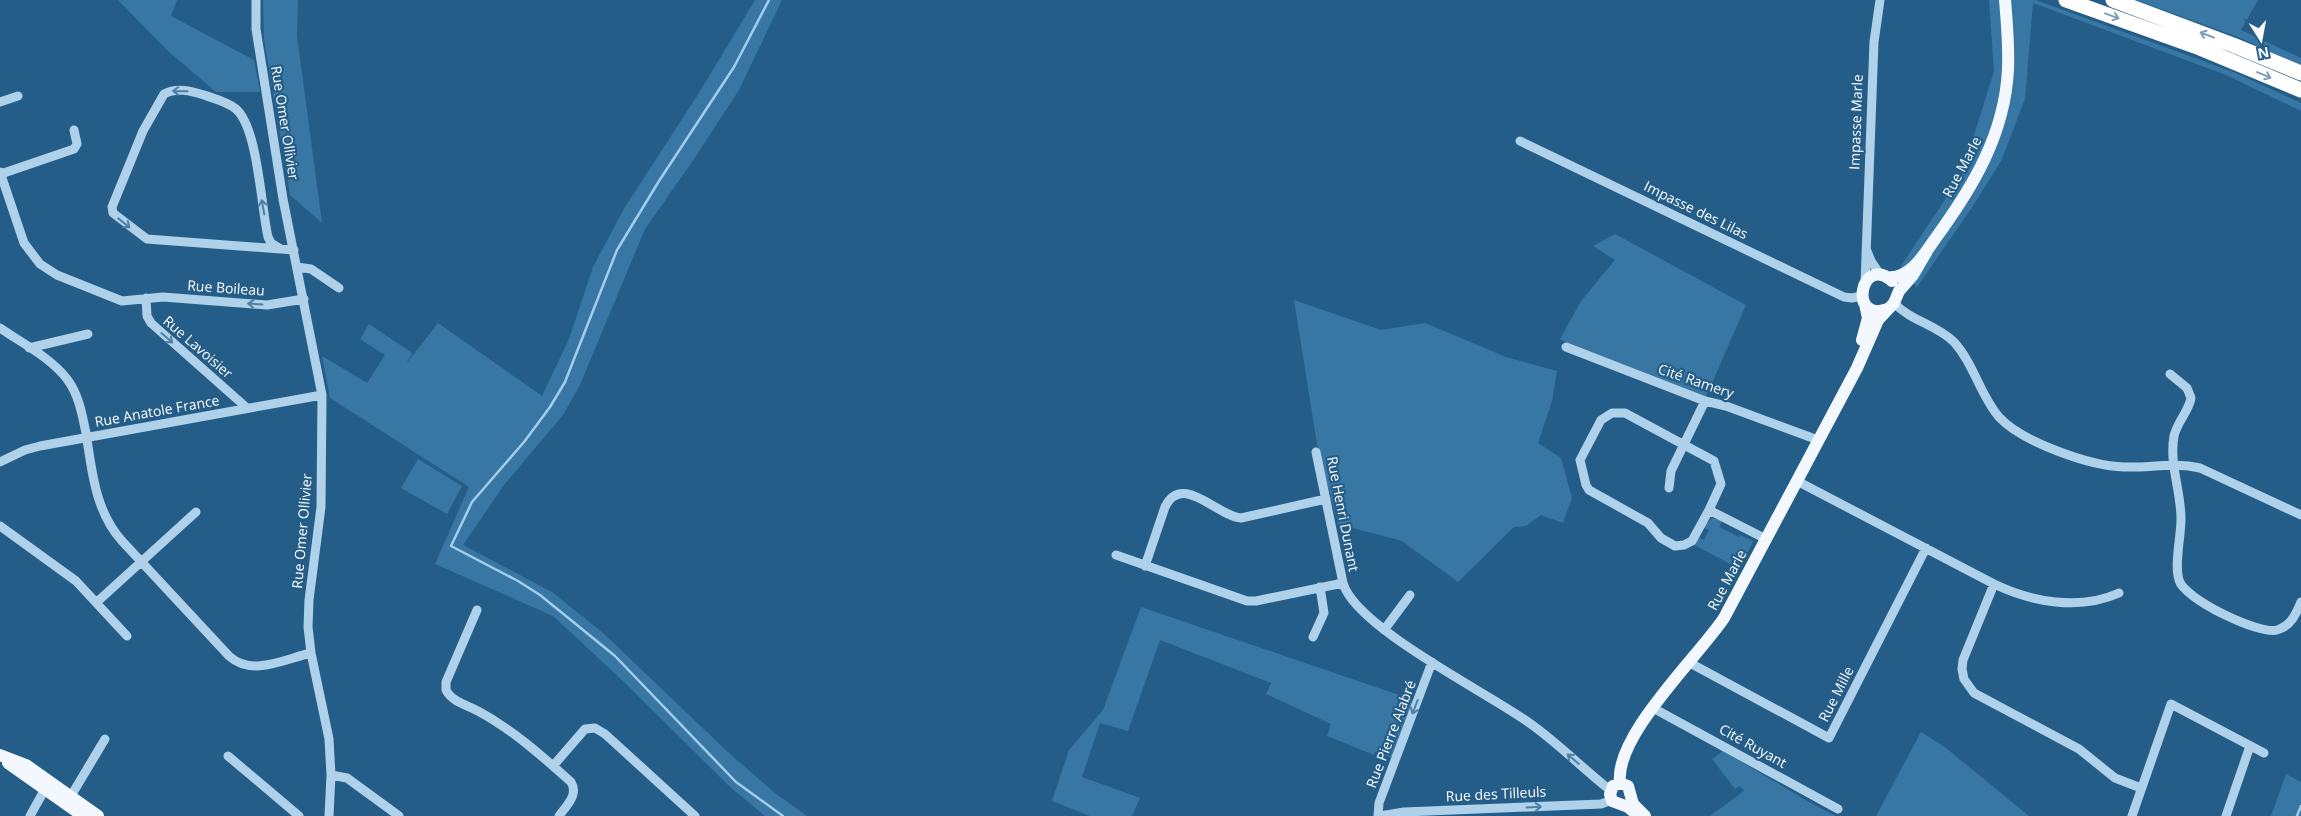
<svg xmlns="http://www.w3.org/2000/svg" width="2301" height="816" font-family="'Open Sans',sans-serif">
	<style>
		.green { fill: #3877a4 }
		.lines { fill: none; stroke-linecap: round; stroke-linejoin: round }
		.stream { stroke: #a3ceea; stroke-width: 2.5 }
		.minor { stroke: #afd1e9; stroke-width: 9 }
		.major { stroke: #f2f8fe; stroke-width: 12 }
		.highway { stroke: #fff; stroke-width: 15 }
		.oneway { stroke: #7c9eb8 }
		.oneway2 { stroke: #4e80a5 }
		.labels { text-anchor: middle; stroke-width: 4.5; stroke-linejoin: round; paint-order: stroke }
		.street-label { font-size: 14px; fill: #fff; stroke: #245d88 }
	</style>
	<rect width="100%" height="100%" fill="#245d88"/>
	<path class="green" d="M 118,0 L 177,0 L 171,16 L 254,60 L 260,92 L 216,92 L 168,51 Z
		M 263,0 L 298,0 L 297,36 L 322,223 L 290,195 L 264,39 Z
		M 755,0 L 782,0 L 739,90 L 694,159 L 645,229 L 580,385 L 563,415 L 504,485 L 463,545 L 552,592 L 603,633 L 730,754 L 775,793 L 807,816 L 765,816 L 729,786 L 622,680 L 553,616 L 435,564 L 469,487 L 330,398 L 322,356 L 367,383 L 385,355 L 360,339 L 369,324 L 412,353 L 406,364 L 438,323 L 542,396 L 569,339 L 593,267 L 625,207 L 699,93 Z
		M 1989,0 L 2036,0 L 2236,73 L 2301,103 L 2301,111 L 2226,75 L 2033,3 L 2025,99 L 2001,161 L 1973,206 L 1917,287 L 1899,269 L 1962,174 L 1994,71 Z
		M 2136,0 L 2258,0 L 2241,30 L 2301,58 L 2301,66 L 2238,37 Z
		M 1615,234 L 1746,305 L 1705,399 L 1580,350 L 1560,339 L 1581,301 L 1615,260 L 1593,246 Z
		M 1294,300 L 1381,330 L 1425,323 L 1506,357 L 1557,371 L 1552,401 L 1538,443 L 1561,458 L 1572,498 L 1563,523 L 1541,515 L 1526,526 L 1514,527 L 1458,582 L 1402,541 L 1338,524 L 1317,444 Z
		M 418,459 L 462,486 L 447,514 L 401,488 Z
		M 1713,518 L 1722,521 L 1719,527 L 1739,537 L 1740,535 L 1753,541 L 1740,569 L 1694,545 L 1698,537 L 1704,540 L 1709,530 L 1702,527 Z
		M 1141,607 L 1414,700 L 1393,758 L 1375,752 L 1374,755 L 1327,736 L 1331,724 L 1266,694 L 1271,683 L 1160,640 L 1128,731 L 1100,723 L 1082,777 L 1140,798 L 1132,816 L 1090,816 L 1052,801 L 1069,750 L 1103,710 Z
		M 1921,732 L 1946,748 L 2029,816 L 1876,816 Z
		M 1723,751 L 1809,802 L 1836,816 L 1710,816 L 1744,791 L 1740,786 L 1735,789 L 1712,759 Z
		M 2286,774 L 2301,782 L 2301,816 L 2271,816 Z"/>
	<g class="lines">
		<path class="stream" d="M 769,0 L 734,67 L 659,181 L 617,250 L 565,382 L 550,407 L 524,442 L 472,502 L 451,546 L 518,581 L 540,595 L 577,625 L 615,656 L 736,782 L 783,816
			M 2297,816 L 2301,806"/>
		<path class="minor" d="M 256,0 L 256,29 L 283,199 L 322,395 L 321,507 L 309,600 L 308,627 L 311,653 L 329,739 L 331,775 L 329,816
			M 0,102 L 18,96
			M 1520,141 L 1844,297 L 1852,298 L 1862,296
			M 0,172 L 24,243 L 40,264 L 57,275 L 122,301 L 163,297 L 267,305 L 304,299
			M 1,174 L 74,149 L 77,144 L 74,130
			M 281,249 L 271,243 L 268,237 C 261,207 258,128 236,109 C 228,102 215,99 204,95 C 191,91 177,87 164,94 L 143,131 L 112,207 L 113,213 L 147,239 L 294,250
			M 1867,251 L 1871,261 L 1881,276
			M 297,267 L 311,269 L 339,288
			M 1865,283 L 1874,42 L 1880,0
			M 146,298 L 147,316 L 151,323 L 247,408
			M 1894,303 C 1911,321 1937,325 1954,342 C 1974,364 1980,395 1999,417 C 2022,442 2090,466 2124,467 C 2150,468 2174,462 2200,468 L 2301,515
			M 0,328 C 22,343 51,358 67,379 C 79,395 82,414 86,433 C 92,471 95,511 122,541 L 229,656 C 252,677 285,659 311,653
			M 1566,347 L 1705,401 L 1726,406 L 1818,440
			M 29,348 L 88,334
			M 2170,374 L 2187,388 L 2191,398 C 2189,411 2177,422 2174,436 C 2169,464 2181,491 2181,519 C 2181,537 2174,564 2179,580 C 2184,599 2259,635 2277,630 C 2291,626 2296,614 2301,602
			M 1316,452 L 1343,583 C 1355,627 1488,693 1528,722 C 1557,742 1582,768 1610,790
			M 0,462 L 25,450 L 40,446 L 322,395
			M 1797,481 L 1994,584
			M 1669,488 L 1671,471 L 1705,401
			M 1709,510 L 1692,541 L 1684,545 L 1675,546 L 1661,538 L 1648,523 L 1589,490 L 1586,485 L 1580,460 L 1601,420 L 1612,413 L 1625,413 L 1714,461 L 1721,484 L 1709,510 L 1766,539
			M 0,526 L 76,581 L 127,636
			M 1116,555 L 1247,601 L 1256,601 L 1343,583
			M 1145,566 L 1165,507 C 1182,472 1217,516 1241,518 L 1326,499
			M 2119,593 C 2079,611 2032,602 1994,584 L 1963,660 L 1962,669 L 1964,679 L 1974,693 L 2079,749 L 2115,778 L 2141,788
			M 97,602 L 196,512
			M 477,610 L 446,682 L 446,690 C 452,702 467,705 478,711 C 513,730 542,756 571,782 C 579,795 566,806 559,816
			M 1384,630 L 1410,595
			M 1313,637 L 1324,613 L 1320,587
			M 1690,663 L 1829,738 L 1926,548
			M 1653,708 L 1838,809
			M 228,756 L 299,816
			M 553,766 L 585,729 L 595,728 L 605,734 L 695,816
			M 331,775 L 347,778 L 399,816
			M 68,801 L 105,739
			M 30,816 L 45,789
			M 1378,816 L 1379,803 L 1432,662
			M 1380,816 L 1404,812 L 1601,804 L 1612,800
			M 2132,816 L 2171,704 L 2264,753
			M 2226,816 L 2250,746"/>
		<path class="major" d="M 1887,277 C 1909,280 1924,255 1935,239 C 1973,187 2005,134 2008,69 C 2009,46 2007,23 2005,0
			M 1888,309 C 1847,324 1861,253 1892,281
			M 1862,340 L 1868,318 L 1865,304
			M 0,755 L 26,765 L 98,816
			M 8,763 L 83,816
			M 1620,783 C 1614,736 1698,657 1724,618 L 1857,368 L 1878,320 L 1894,303 L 1899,291 L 1913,275 L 1927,251
			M 1639,816 L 1628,807 L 1612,801 L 1610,794 L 1613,786 L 1620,783 L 1628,786 L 1633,804 L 1645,816"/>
		<path class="highway" d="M 2066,0 L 2200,48 L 2301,90
			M 2113,0 L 2233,45 L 2301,73"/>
	</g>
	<defs><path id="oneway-shaft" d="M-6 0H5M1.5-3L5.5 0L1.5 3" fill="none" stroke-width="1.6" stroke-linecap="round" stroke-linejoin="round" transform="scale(1.25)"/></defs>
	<g class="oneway">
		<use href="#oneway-shaft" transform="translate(2112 16) rotate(20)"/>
		<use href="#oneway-shaft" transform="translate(2207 35) rotate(-159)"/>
		<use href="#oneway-shaft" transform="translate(2264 75) rotate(23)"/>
	</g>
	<g class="oneway2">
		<use href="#oneway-shaft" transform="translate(180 91) rotate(-179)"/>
		<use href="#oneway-shaft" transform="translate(263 207) rotate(-100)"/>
		<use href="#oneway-shaft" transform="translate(124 223) rotate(39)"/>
		<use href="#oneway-shaft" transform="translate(255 304) rotate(-176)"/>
		<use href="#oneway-shaft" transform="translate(167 338) rotate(41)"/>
		<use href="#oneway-shaft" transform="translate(1415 707) rotate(111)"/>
		<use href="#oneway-shaft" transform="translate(1573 759) rotate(-140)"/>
		<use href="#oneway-shaft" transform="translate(1534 807) rotate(-3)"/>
	</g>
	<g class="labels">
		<g class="street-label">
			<text transform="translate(1856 122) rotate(-88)" y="5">Impasse Marle</text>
			<text transform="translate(285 123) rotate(81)" y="5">Rue Omer Ollivier</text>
			<text transform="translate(1962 167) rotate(-62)" y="5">Rue Marle</text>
			<text transform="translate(1696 210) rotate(26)" y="5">Impasse des Lilas</text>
			<text transform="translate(226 288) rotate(4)" y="5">Rue Boileau</text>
			<text transform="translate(198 347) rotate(41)" y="5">Rue Lavoisier</text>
			<text transform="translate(1696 381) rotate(19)" y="5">Cité Ramery</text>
			<text transform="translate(157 411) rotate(-10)" y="5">Rue Anatole France</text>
			<text transform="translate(1343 514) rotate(79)" y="5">Rue Henri Dunant</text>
			<text transform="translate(302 531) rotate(-85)" y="5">Rue Omer Ollivier</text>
			<text transform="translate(1727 580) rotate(-62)" y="5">Rue Marle</text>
			<text transform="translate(1836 694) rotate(-63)" y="5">Rue Mille</text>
			<text transform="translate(1391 734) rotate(-69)" y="5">Rue Pierre Alabré</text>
			<text transform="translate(1753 746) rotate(29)" y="5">Cité Ruyant</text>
			<text transform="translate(1496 794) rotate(-3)" y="5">Rue des Tilleuls</text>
		</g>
	</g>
	<g transform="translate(2261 40) rotate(169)" stroke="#245d88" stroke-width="4" paint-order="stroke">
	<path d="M0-4L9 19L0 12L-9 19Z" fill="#ffffff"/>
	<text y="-8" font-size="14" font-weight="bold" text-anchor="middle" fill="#ffffff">N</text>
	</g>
</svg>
